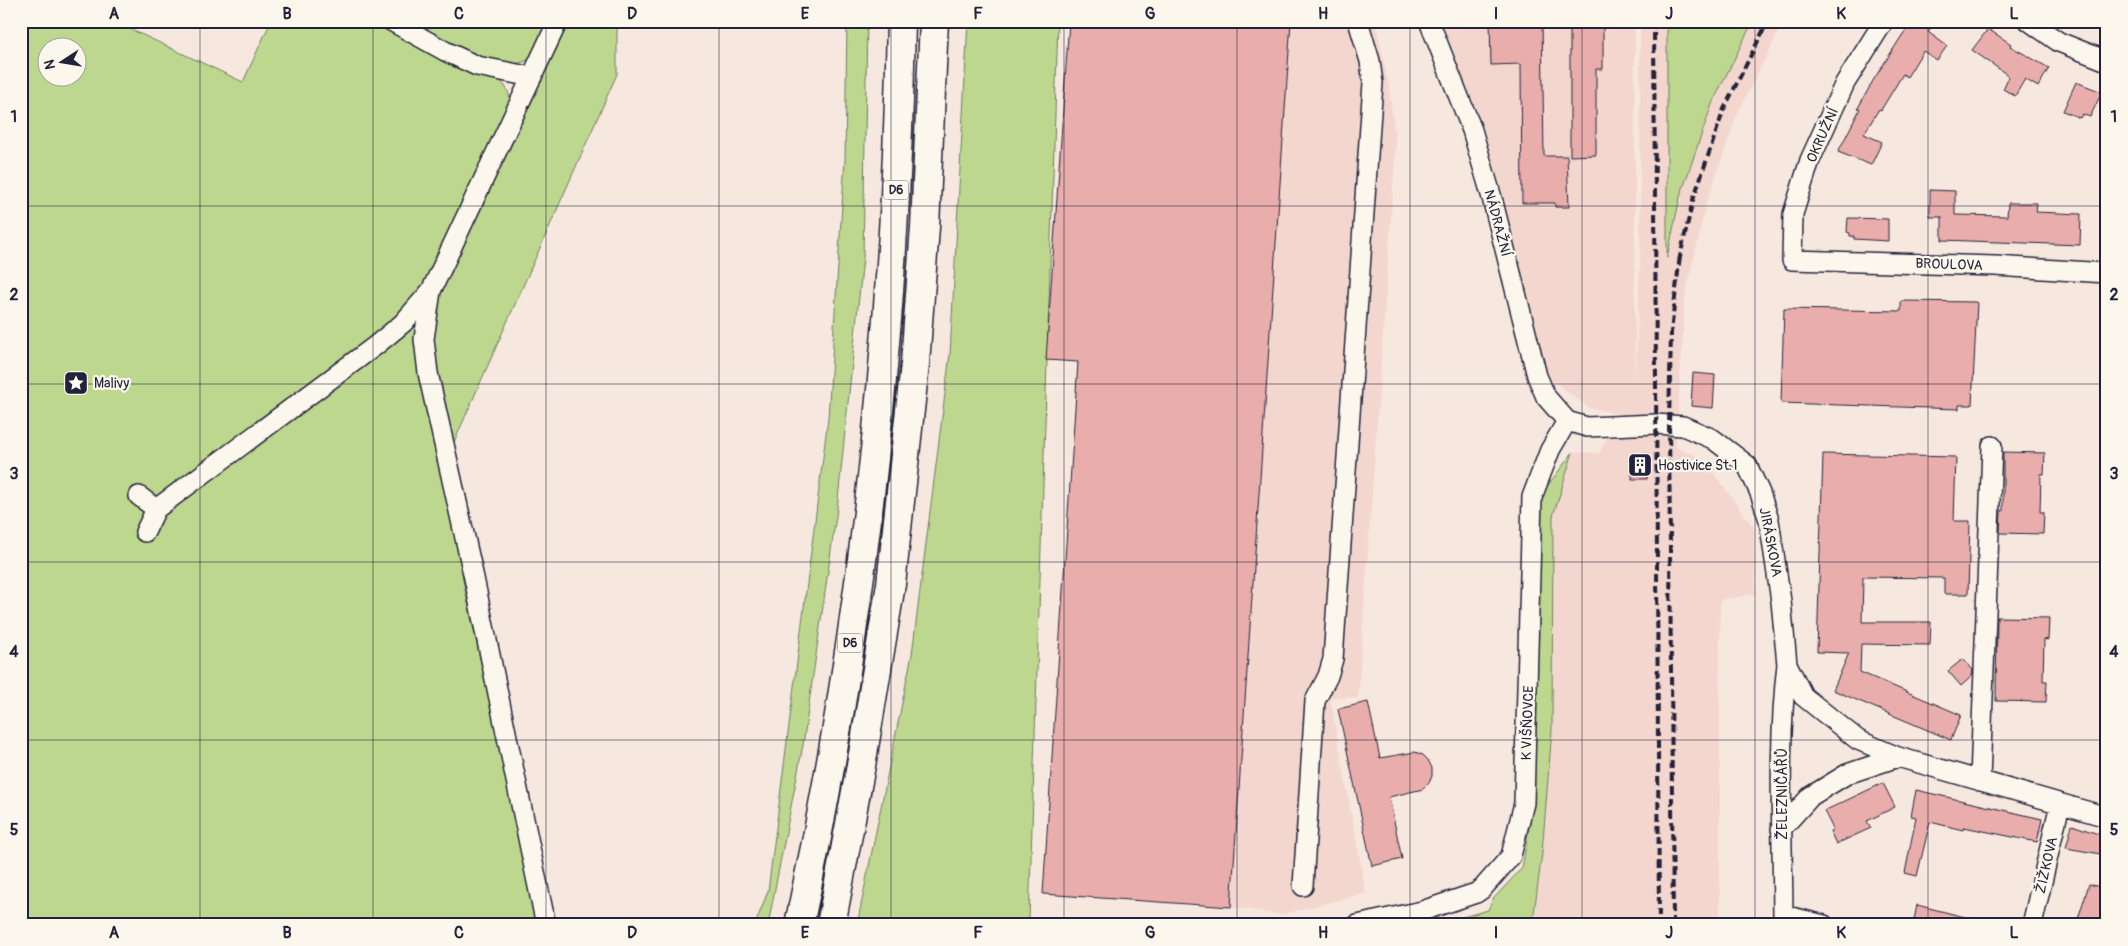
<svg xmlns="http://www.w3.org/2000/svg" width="2128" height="946" font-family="Pangolin,sans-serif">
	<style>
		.built { fill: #f3d7cf }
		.green { fill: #bdd78e; stroke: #707c64; fill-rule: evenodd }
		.building { fill: #e9aeab; stroke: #22223b }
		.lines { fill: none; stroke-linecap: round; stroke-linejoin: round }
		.minor-casing { stroke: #22223b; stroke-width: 22 }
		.highway-casing { stroke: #22223b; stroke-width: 31 }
		.minor { stroke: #fbf7ec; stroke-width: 19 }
		.highway { stroke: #fbf7ec; stroke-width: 28 }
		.rail { stroke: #22223b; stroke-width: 4; stroke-dasharray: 8 4; stroke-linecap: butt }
		.grid { fill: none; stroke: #22223b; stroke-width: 1; stroke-opacity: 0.55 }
		.labels { text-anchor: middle; stroke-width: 4.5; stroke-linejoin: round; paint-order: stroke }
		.shield { fill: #fbf7ec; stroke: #636270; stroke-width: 1 }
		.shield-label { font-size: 12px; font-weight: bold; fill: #22223b }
		.street-label { font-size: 14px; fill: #22223b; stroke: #fbf7ec }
		.poi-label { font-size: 14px; fill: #22223b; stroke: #fbf7ec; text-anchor: start }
		.neatline { fill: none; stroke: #22223b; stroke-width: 2 }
		.grid-label { font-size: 16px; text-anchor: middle; font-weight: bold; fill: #22223b }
	</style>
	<rect width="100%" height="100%" fill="#f7e8df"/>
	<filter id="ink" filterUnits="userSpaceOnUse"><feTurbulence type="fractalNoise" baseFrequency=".02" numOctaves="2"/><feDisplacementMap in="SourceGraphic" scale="10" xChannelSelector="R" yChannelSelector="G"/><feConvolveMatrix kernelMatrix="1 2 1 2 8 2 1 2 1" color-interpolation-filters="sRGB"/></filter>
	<g filter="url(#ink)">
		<path class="built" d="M 1069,21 L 1374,21 L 1376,25 L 1389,85 L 1396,145 L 1358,698 L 1330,697 L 1366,893 L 1281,915 L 1231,907 L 1043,894 L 1078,362 L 1046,360 Z
			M 1440,21 L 1635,21 L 1635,390 L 1640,258 L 1640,21 L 1667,21 L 1668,254 L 1680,197 L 1712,104 L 1753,21 L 1784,21 L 1737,115 L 1706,205 L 1685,298 L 1676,447 L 1703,459 L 1754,528 L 1756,594 L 1720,600 L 1720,925 L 1537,925 L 1533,921 L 1542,853 L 1552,737 L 1553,516 L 1573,452 L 1599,453 L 1621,413 L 1614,413 L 1589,408 L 1543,374 L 1503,196 L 1482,125 Z"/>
		<path class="green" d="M 21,21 L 113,21 L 243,82 L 271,21 L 383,21 L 498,78 C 507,87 510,93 511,106 L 420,314 L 463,551 L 463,580 L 538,925 L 21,925 ZM 48,48 L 78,48 L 78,78 L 48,78 Z
			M 401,21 L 555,21 C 550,29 541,51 535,56 C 524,65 505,65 492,64 Z
			M 564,21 L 617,21 L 617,74 L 454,442 L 484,576 L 479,577 L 440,405 L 431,326 L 437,294 Z
			M 847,21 L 867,21 L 863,258 L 837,509 L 803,745 L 768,925 L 755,925 L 768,891 L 828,418 L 845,160 Z
			M 968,21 L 1058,21 L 1029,920 L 1027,925 L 857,925 L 912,654 L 950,354 Z
			M 1667,21 L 1753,21 L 1712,104 L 1680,197 L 1667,258 Z
			M 1573,452 L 1553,516 L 1552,730 L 1542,853 L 1533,921 L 1537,925 L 1434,925 L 1488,910 L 1493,899 L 1522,868 L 1533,805 L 1539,497 Z"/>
		<path class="building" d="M 1069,21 L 1291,21 L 1231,907 L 1043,894 L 1078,362 L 1046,360 Z
			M 1490,21 L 1542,21 L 1544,156 L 1567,156 L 1569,207 L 1555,207 L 1555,203 L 1522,203 L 1521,64 L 1491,65 Z
			M 1570,21 L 1603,21 L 1603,69 L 1596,69 L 1596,155 L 1570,156 Z
			M 1914,21 L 1936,21 L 1928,32 L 1947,46 L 1937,60 L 1923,51 L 1907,77 L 1903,74 L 1881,110 L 1879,109 L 1864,134 L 1882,142 L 1871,165 L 1838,152 L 1860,109 L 1858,108 L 1874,79 L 1903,34 Z
			M 1988,29 L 2011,44 L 2010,46 L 2049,68 L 2038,87 L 2025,79 L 2015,96 L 2003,89 L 2009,76 L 1972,50 Z
			M 2076,82 L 2102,92 L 2090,117 L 2082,114 L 2080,118 L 2063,111 Z
			M 1930,190 L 1955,191 L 1955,215 L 2007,216 L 2008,203 L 2037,203 L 2036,212 L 2081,214 L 2080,245 L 1942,240 L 1942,217 L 1930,217 Z
			M 1848,218 L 1888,219 L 1888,241 L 1854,239 L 1854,236 L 1850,236 L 1850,233 L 1847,232 Z
			M 1901,301 L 1977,302 L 1972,405 L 1959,405 L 1959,409 L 1781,403 L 1784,309 L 1901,311 Z
			M 1693,373 L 1715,375 L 1713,408 L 1691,406 Z
			M 2003,452 L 2045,453 L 2044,474 L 2041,474 L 2040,512 L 2044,512 L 2043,534 L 2000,533 L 2001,511 L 2003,511 Z
			M 1633,454 L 1647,454 L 1647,479 L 1632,479 Z
			M 1823,454 L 1956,457 L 1954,521 L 1970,521 L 1968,594 L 1944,594 L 1944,578 L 1863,577 L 1862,622 L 1931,622 L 1930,645 L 1861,644 L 1860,672 L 1961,715 L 1951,740 L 1833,690 L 1849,653 L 1817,652 Z
			M 1997,617 L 2049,618 L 2048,640 L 2044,639 L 2043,681 L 2047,681 L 2046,702 L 1996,701 Z
			M 1963,659 L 1973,670 L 1972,676 L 1961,686 L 1948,671 Z
			M 1368,702 L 1380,758 L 1415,752 L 1423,755 L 1428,760 L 1432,768 L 1432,776 L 1429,783 L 1423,789 L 1389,797 L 1402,859 L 1372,866 L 1338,709 Z
			M 1883,783 L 1895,807 L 1867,821 L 1871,828 L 1836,844 L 1830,831 L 1833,829 L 1824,811 Z
			M 1916,790 L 2042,819 L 2037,842 L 1964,827 L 1963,830 L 1930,822 L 1917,876 L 1905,873 L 1916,817 L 1911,816 Z
			M 2072,825 L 2107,837 L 2107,855 L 2066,848 Z
			M 2089,884 L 2107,889 L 2107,925 L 2076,925 Z
			M 1917,905 L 1973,919 L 1973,925 L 1913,925 Z"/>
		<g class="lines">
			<defs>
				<path id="minor" d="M 391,21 L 445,51 L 477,66 L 532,77
					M 1429,21 L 1472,130 L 1492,198 L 1537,376 L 1546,397 L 1567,421
					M 1884,21 L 1845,83 L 1810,160 L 1793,214 L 1792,260 L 1995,266 L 2107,273
					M 2029,21 L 2059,42 L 2107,61
					M 1567,421 L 1587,427 L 1656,424 L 1683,426 L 1713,439 L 1747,465 L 1760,493 L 1769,520 L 1781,601 L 1787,664 L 1803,696 L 1858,740 L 1898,757 L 2107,817
					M 139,496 L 156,509
					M 145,532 L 156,509 L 375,346 L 403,323 L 430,292
					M 1980,781 L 1992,446
					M 1781,829 L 1811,796 L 1847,774 L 1898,757
					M 1303,886 L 1315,701 L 1328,676 L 1333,659 L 1373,83 L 1370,61 L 1358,21
					M 1783,915 L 1824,925
					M 546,925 L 474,578 L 428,373 L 424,339 L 431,291 L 558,21
					M 1357,925 L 1422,911 L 1476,893 L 1482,889 L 1511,856 L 1524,803 L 1532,497 L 1550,450 L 1567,421
					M 1783,925 C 1783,838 1777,751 1787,664
					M 2032,925 L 2060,804"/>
				<path id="highway" d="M 799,925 C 863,629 896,324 901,21
					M 831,925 L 862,760 L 891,584 L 915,364 L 925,227 L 934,21"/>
			</defs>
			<use href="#minor" class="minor-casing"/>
			<use href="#highway" class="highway-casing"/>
			<use href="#minor" class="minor"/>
			<use href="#highway" class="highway"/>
			<path class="rail" d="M 1654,21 L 1659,925
				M 1679,261 L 1693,200 L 1724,109 L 1768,21
				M 1673,925 L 1669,424 L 1671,332 L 1680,255"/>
		</g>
	</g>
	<path class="grid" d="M 200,21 L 200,925M 373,21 L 373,925M 546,21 L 546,925M 719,21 L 719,925M 891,21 L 891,925M 1064,21 L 1064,925M 1237,21 L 1237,925M 1410,21 L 1410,925M 1582,21 L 1582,925M 1755,21 L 1755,925M 1928,21 L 1928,925M 21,206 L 2107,206M 21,384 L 2107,384M 21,562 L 2107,562M 21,740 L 2107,740"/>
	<defs>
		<symbol id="sight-square" viewBox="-11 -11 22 22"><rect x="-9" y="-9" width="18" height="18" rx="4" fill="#22223b" stroke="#fbf7ec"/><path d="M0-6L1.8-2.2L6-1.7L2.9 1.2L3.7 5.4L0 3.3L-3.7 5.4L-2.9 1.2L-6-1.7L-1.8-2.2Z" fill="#fff"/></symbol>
		<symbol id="building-square" viewBox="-11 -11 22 22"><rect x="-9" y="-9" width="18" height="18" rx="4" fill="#22223b" stroke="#fbf7ec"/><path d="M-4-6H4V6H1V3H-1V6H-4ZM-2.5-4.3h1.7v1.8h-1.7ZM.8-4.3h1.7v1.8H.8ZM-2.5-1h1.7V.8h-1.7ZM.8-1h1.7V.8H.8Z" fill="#fff"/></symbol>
	</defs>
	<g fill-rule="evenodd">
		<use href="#sight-square" x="62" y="369" width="28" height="28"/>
		<use href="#building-square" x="1626" y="451" width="28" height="28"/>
	</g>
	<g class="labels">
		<g class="shield">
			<rect x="883.5" y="180.5" width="25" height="19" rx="4"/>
			<rect x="837.5" y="633.5" width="25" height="19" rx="4"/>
		</g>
		<g class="shield-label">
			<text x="896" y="194">D6</text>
			<text x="850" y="647">D6</text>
		</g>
		<g class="street-label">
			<text transform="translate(1822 135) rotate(-66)" y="5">OKRUŽNÍ</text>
			<text transform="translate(1498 223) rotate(75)" y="5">NÁDRAŽNÍ</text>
			<text transform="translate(1949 264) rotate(2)" y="5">BROULOVA</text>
			<text transform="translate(1771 542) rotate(79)" y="5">JIRÁSKOVA</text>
			<text transform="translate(1527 723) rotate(-88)" y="5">K VIŠŇOVCE</text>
			<text transform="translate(1782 794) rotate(-90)" y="5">ŽELEZNIČÁŘŮ</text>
			<text transform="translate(2046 865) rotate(-77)" y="5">ŽIŽKOVA</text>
		</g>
		<g class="poi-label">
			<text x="94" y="388">Malivy</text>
			<text x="1658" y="470">Hostivice St.1</text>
		</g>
	</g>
	<rect width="2128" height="946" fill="none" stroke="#fbf7ec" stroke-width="55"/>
	<g transform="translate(62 62) rotate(258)"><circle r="24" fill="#fbf7ec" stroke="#a4a2a5"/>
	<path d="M0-4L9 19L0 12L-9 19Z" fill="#22223b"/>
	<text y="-8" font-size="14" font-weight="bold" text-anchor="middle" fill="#22223b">N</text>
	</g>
	<rect x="28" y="28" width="2072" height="890" class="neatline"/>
	<g class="grid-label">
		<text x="114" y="19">A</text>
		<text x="287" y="19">B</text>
		<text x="459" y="19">C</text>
		<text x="632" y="19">D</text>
		<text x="805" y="19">E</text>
		<text x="978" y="19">F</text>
		<text x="1150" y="19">G</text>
		<text x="1323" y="19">H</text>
		<text x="1496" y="19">I</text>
		<text x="1669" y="19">J</text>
		<text x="1841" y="19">K</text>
		<text x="2014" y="19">L</text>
		<text x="14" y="122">1</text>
		<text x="2114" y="122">1</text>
		<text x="14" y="300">2</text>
		<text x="2114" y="300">2</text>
		<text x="14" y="479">3</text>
		<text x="2114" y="479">3</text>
		<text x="14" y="657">4</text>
		<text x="2114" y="657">4</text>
		<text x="14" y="835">5</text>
		<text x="2114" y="835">5</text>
		<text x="114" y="938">A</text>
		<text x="287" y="938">B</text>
		<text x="459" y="938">C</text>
		<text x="632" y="938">D</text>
		<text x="805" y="938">E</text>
		<text x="978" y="938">F</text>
		<text x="1150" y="938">G</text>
		<text x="1323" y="938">H</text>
		<text x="1496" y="938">I</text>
		<text x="1669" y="938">J</text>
		<text x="1841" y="938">K</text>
		<text x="2014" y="938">L</text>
	</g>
</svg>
